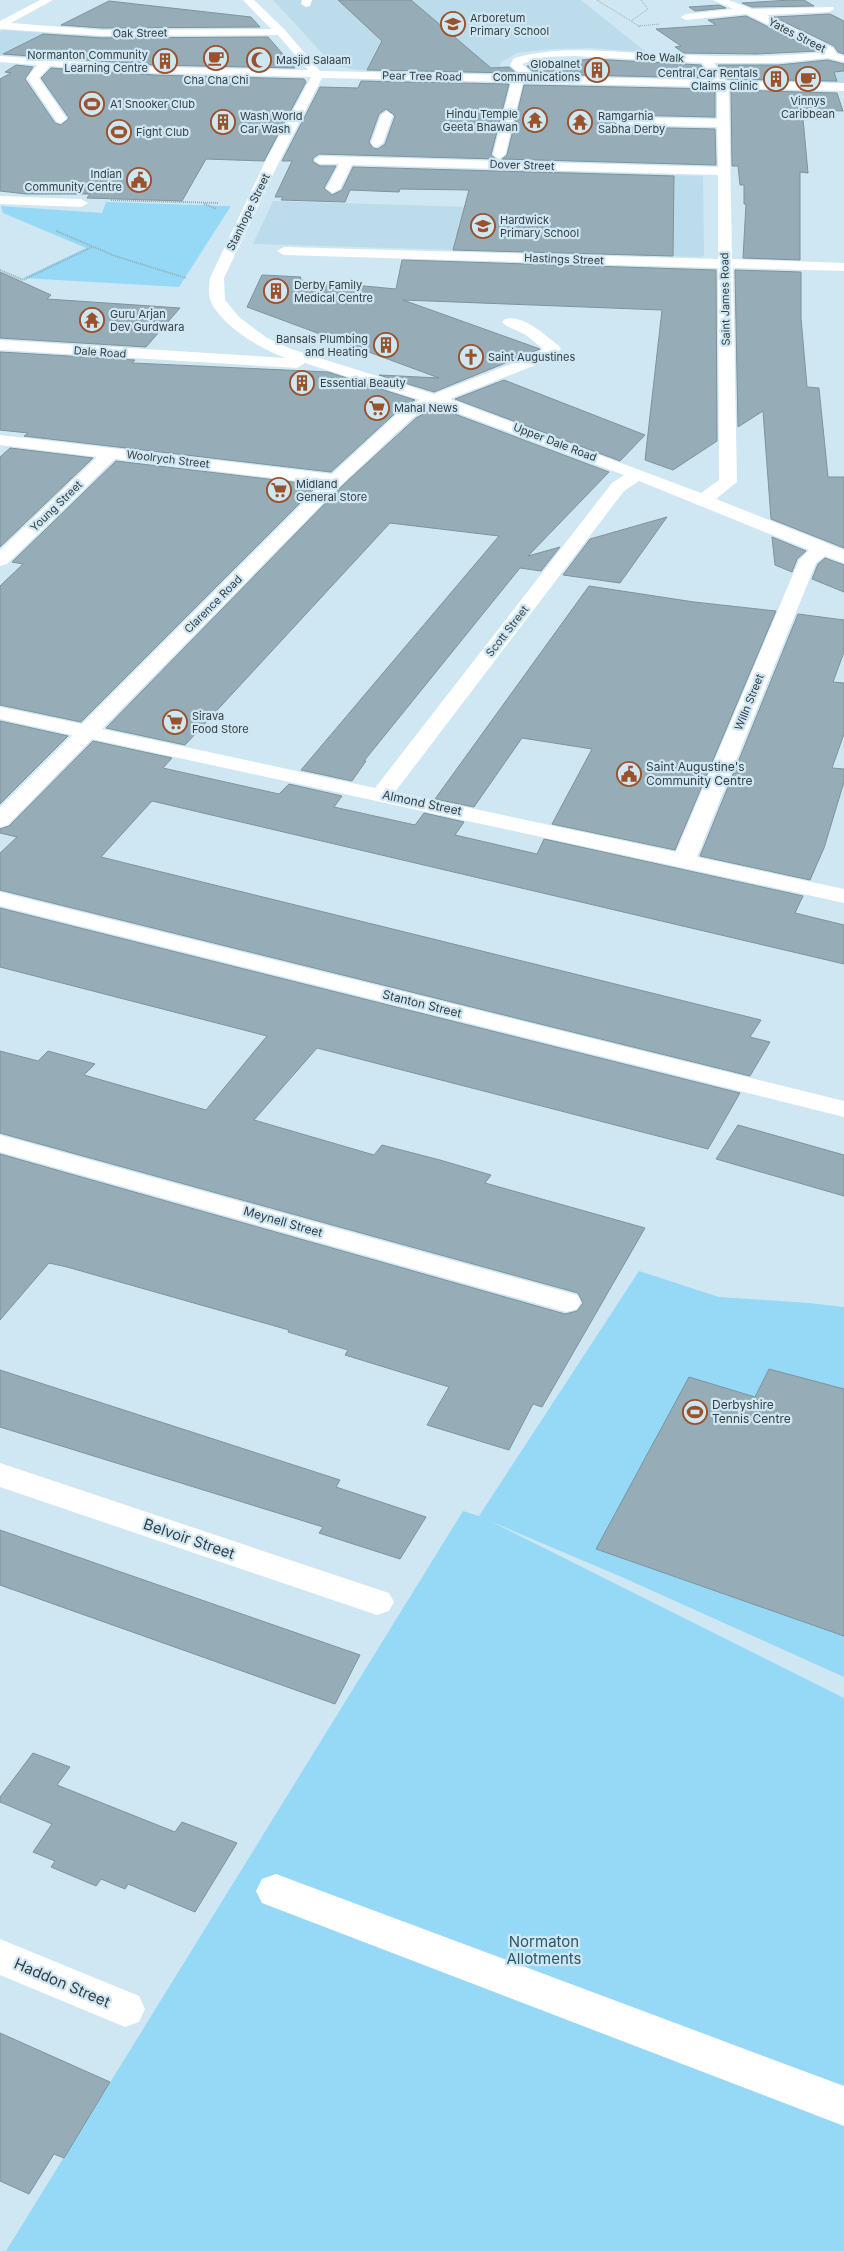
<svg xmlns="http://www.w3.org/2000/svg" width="844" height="2251" font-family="Inter,sans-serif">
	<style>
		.built { fill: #bcdceb }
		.green { fill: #95d9f7 }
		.building { fill: #96adb7; stroke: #7d939d; fill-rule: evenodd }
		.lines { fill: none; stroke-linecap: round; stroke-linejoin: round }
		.path-far1 { stroke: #98abb3; stroke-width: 1; stroke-dasharray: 1 1; stroke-linecap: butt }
		.path { stroke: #98abb3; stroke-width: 2; stroke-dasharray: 1 1; stroke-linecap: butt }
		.minor { fill: #fff; fill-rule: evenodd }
		.labels { text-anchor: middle; stroke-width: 4.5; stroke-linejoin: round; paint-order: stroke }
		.far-poi-label { font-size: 11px; fill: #353f43; stroke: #cfe7f2; text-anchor: start }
		.far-street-label { font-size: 11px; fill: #353f43; stroke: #cfe7f2 }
		.poi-label { font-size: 12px; fill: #353f43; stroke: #cfe7f2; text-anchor: start }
		.street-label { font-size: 12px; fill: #353f43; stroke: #cfe7f2 }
		.near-street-label { font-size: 15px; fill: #353f43; stroke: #cfe7f2 }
		.near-park-label { font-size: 15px; fill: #2a586b; stroke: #cfe7f2 }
	</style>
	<rect width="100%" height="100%" fill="#cfe7f2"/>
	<path class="built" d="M 273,0 L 581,0 L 646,52 L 589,48 L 552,49 L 517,53 L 500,63 L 500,72 L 357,70 L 334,66 Z
		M 4,30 L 70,35 L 142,36 L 131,48 L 220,66 L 74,61 L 0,55 L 0,32 Z
		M 563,59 L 683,62 L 707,79 L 543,75 L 529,64 Z
		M 839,71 L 844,73 L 844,83 L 744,81 L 732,74 Z
		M 514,170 L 703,176 L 704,255 L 701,257 L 253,244 L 273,201 L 504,208 Z"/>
	<path class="green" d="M 106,202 L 224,206 L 231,206 L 179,287 L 23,278 L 86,248 L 3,213 L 1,206 L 102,213 Z
		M 639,1271 L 719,1297 L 809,1303 L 844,1307 L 844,1677 L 624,1578 L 490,1521 L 844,1698 L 844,2251 L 6,2251 L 463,1511 L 479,1516 Z"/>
	<path class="building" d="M 338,0 L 411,0 L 491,68 L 509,67 L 516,73 L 367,70 L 382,41 Z
		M 790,0 L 804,0 L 814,6 L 752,7 L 742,3 Z
		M 109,1 L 251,17 L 260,27 L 102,28 L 61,25 Z
		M 719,5 L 726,8 L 695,11 L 689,7 Z
		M 830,14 L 844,21 L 844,54 L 838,52 L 834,46 L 774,17 Z
		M 746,16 L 817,51 L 756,54 L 684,53 L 675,47 L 681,46 L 656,29 L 716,25 L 708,20 Z
		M 43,34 L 102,38 L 268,37 L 295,68 L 154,65 L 3,54 Z
		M 591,59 L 701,65 L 710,78 L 536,74 L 527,66 Z
		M 828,60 L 844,64 L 844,71 L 834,72 L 837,81 L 727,79 L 718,65 L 778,65 Z
		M 16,65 L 33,67 L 25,79 L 55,123 L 61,125 L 69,118 L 41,78 L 51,68 L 154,75 L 304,79 L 306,82 L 264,161 L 206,159 L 182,201 L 87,198 L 90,194 L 26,194 L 0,191 L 0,79 L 11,73 L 5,72 Z
		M 361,81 L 509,84 L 491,155 L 496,159 L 319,154 L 313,158 L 313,162 L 320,166 L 336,166 L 324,188 L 332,195 L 342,190 L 353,167 L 674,176 L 673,256 L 453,250 L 469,190 L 400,189 L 399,192 L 350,190 L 345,202 L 281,200 L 283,197 L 275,197 L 292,161 L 282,161 L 320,87 L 358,88 ZM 386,109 L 395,116 L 385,144 L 378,149 L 373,148 L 369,142 L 379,114 Z
		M 524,85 L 715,89 L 715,117 L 621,115 L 613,122 L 621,127 L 715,129 L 716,165 L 502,159 L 507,155 Z
		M 731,90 L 837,93 L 843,111 L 817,110 L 821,119 L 803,119 L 808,173 L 800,172 L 800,260 L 743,258 L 746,204 L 744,204 L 744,185 L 740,185 L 738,166 L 732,166 Z
		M 402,260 L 716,270 L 717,441 L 673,470 L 645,460 L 662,310 L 403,300 L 540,349 L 434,392 L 379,375 L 439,378 L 247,307 L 262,275 L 301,277 L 300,280 L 396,289 Z
		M 735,270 L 801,272 L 801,318 L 807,387 L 819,388 L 828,477 L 844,477 L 844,548 L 771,519 L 763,411 L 738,427 Z
		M 0,272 L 51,295 L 47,299 L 180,308 L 146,347 L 0,338 Z
		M 0,352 L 135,360 L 132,363 L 328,372 L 415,400 L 402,407 L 331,472 L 24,436 L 28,433 L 0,430 Z
		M 504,380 L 645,435 L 620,461 L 455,399 Z
		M 436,407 L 609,472 L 528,556 L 560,547 L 541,571 L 520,568 L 364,761 L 366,761 L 352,781 L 301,770 L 499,536 L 390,523 L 185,745 L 106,728 L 343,485 L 416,418 Z
		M 10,448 L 93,458 L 0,547 L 0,457 Z
		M 116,461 L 318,485 L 81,722 L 0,705 L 0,586 L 23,564 L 12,562 Z
		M 667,517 L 620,583 L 563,575 L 590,539 Z
		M 772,537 L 806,551 L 797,559 L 792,572 L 775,565 Z
		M 825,558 L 844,565 L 844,592 L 812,579 L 818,564 Z
		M 589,586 L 694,602 L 776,611 L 675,850 L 552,824 L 592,749 L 522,738 L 474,807 L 435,799 Z
		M 798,614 L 844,620 L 844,652 L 833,682 L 844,683 L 844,734 L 832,768 L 844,769 L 844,782 L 824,848 L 810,880 L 700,856 Z
		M 0,721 L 68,736 L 0,804 Z
		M 93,741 L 172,758 L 163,768 L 279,794 L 289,784 L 342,796 L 334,807 L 415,825 L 424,813 L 464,822 L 455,835 L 537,854 L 544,839 L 803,896 L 795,913 L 844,925 L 844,964 L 152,801 L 101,857 L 761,1020 L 750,1037 L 770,1042 L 750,1076 L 0,890 L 0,853 L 17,837 L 0,833 L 0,829 L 9,826 Z
		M 0,908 L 740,1093 L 708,1149 L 317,1048 L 254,1120 L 374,1155 L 382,1145 L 440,1160 L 491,1175 L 485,1183 L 645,1228 L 542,1407 L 533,1404 L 509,1450 L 427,1425 L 449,1387 L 345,1355 L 348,1350 L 288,1332 L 289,1330 L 67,1267 L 49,1263 L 0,1320 L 0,1154 L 565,1314 L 577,1311 L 583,1303 L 578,1293 L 0,1133 L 0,1051 L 38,1061 L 48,1051 L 95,1064 L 84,1075 L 206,1110 L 267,1036 L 0,967 Z
		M 738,1125 L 844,1155 L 844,1196 L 716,1159 Z
		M 769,1369 L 844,1389 L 844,1636 L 596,1549 L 689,1377 L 755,1397 Z
		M 0,1370 L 340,1480 L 336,1487 L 426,1517 L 400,1559 L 319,1533 L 323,1527 L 0,1427 Z
		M 0,1530 L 360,1655 L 335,1704 L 0,1585 Z
		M 33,1753 L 70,1767 L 57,1785 L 175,1832 L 182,1822 L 237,1843 L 195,1912 L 128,1884 L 125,1889 L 101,1879 L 96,1886 L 51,1867 L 55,1861 L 33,1852 L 52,1824 L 0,1802 L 0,1797 Z
		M 0,2033 L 110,2082 L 64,2158 L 54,2154 L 29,2194 L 0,2181 Z"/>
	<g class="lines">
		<path class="path-far1" d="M 597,0 L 631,21
			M 638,26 L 660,24
			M 640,27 L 631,21 L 648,9 L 641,0"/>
		<path class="path" d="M 111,200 L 219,203
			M 204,204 L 217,209
			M 56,231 L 115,256 L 186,278
			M 0,270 L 23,280 L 92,247"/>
		<path class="minor" d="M 40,0 L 53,0 L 11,23 L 102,30 L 271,29 L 243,0 L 254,0 L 285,30 L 320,71 L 514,75 L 521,75 L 510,65 L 514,58 C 557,46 599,51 642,53 C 703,56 763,59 824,52 L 746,14 L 686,20 L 681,17 L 686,14 L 733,9 L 713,0 L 728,0 L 752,9 L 833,7 L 834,9 L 829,12 L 767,15 L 833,48 L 837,54 L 844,56 L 844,62 L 828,58 L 778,63 L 714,63 L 726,81 L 844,83 L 844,91 L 729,88 L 732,259 L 844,263 L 844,271 L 733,268 L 737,482 L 716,499 L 844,550 L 844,563 L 825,556 L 816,563 L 697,857 L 844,889 L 844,903 L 92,739 L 8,825 L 0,827 L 0,807 L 72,735 L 0,719 L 0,707 L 82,724 L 322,484 L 115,459 L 7,564 L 0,566 L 0,550 L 97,457 L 0,445 L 0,435 L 332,474 L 403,408 L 420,400 L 305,363 L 297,368 L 0,350 L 0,340 L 286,358 C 262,350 222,326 211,302 C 208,295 209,285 210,278 L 265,162 L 311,77 L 154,73 L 50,66 L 39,78 L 67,119 L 61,123 L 57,122 L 27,78 L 37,65 L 0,62 L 0,56 L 154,67 L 308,70 L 278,35 L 102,36 L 0,29 L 0,21 ZM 574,56 L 702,63 L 714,80 L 535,76 L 522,64 L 545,57 ZM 322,78 L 511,82 L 493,155 L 499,159 L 505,155 L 523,83 L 717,87 L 717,119 L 621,117 L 615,121 L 621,125 L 717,127 L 718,167 L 320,156 L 314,160 L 320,164 L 339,164 L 326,189 L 333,193 L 340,189 L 352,165 L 718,175 L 718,259 L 284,247 L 277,251 L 284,255 L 718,268 L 719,480 L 701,493 L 450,399 L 548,360 L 561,349 L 559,346 C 545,335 523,314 505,319 L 502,322 L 505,325 L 526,335 L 543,349 L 536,354 L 434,394 L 291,349 L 267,338 L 239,317 L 225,300 L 224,278 L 279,162 ZM 436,405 L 624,475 L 612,483 L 375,788 L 102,729 L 342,484 L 415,416 ZM 639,481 L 809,550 L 799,560 L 676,852 L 395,792 L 624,491 Z
			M 302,0 L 312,0 L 310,6 L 306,7 L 301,4 Z
			M 387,111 L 393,115 L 383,143 L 377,147 L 373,146 L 371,143 L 381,115 Z
			M 0,196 L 81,199 L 88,203 L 81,207 L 0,204 Z
			M 0,892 L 844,1101 L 844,1117 L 0,906 Z
			M 0,1135 L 577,1295 L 581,1302 L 577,1309 L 566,1312 L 0,1152 Z
			M 0,1463 L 389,1593 L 394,1602 L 389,1611 L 377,1615 L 0,1487 Z
			M 276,1874 L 844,2086 L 844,2126 L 262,1903 L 256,1891 L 262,1879 Z
			M 0,1939 L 139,1996 L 145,2009 L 139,2022 L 125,2027 L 0,1975 Z"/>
	</g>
	<defs>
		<symbol id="school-ring" viewBox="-11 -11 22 22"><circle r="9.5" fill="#cfe7f2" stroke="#99522c" stroke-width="1.5"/><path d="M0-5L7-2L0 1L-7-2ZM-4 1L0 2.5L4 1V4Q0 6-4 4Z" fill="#99522c"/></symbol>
		<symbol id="cafe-ring" viewBox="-11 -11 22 22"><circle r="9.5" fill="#cfe7f2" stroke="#99522c" stroke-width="1.5"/><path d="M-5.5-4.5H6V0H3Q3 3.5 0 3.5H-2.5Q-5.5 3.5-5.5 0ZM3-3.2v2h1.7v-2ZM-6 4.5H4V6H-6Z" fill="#99522c"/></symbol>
		<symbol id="mosque-ring" viewBox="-11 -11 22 22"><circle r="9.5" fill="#cfe7f2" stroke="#99522c" stroke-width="1.5"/><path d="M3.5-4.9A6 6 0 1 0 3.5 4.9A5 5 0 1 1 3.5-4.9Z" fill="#99522c"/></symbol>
		<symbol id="building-ring" viewBox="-11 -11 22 22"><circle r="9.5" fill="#cfe7f2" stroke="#99522c" stroke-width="1.5"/><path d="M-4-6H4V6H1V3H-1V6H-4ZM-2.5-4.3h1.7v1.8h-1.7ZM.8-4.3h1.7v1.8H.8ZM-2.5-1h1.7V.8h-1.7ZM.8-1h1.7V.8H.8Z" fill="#99522c"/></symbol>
		<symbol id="stadium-ring" viewBox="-11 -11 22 22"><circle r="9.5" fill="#cfe7f2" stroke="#99522c" stroke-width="1.5"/><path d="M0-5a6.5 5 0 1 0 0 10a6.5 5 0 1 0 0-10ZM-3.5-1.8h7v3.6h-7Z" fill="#99522c"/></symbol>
		<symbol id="temple-ring" viewBox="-11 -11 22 22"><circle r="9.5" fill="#cfe7f2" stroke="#99522c" stroke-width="1.5"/><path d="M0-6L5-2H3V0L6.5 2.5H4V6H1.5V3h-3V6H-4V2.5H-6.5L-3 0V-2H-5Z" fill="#99522c"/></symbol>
		<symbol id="civic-ring" viewBox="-11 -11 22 22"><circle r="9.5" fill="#cfe7f2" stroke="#99522c" stroke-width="1.5"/><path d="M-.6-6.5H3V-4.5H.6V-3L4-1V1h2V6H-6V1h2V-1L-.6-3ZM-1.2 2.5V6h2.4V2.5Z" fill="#99522c"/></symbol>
		<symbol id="church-ring" viewBox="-11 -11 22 22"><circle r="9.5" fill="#cfe7f2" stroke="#99522c" stroke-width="1.5"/><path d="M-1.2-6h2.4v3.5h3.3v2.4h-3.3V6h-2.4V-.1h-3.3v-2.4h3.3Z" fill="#99522c"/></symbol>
		<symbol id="supermarket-ring" viewBox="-11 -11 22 22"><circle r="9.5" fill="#cfe7f2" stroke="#99522c" stroke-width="1.5"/><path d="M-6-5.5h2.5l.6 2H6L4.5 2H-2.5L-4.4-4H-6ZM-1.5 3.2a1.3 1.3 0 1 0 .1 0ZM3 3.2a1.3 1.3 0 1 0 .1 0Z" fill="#99522c"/></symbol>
	</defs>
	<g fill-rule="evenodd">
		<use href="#school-ring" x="439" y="10" width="28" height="28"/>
		<use href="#cafe-ring" x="202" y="44" width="28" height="28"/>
		<use href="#mosque-ring" x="245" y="46" width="28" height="28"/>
		<use href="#building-ring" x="151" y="47" width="28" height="28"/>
		<use href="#building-ring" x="583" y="56" width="28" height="28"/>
		<use href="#building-ring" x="762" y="65" width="28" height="28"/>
		<use href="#cafe-ring" x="794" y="65" width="28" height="28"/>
		<use href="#stadium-ring" x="78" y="90" width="28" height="28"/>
		<use href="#temple-ring" x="521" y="106" width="28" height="28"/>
		<use href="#building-ring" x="209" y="108" width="28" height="28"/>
		<use href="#temple-ring" x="566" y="108" width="28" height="28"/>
		<use href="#stadium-ring" x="105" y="118" width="28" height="28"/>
		<use href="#civic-ring" x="125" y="166" width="28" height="28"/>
		<use href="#school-ring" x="469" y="212" width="28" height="28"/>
		<use href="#building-ring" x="262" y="277" width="28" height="28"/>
		<use href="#temple-ring" x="78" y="306" width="28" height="28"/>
		<use href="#building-ring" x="372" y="331" width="28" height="28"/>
		<use href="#church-ring" x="457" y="343" width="28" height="28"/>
		<use href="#building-ring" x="288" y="369" width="28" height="28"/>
		<use href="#supermarket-ring" x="363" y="394" width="28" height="28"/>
		<use href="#supermarket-ring" x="265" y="476" width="28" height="28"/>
		<use href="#supermarket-ring" x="161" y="708" width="28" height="28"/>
		<use href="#civic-ring" x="615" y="760" width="28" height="28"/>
		<use href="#stadium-ring" x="681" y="1398" width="28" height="28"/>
	</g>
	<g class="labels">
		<g class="far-poi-label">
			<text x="470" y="22">Arboretum<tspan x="470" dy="13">Primary School</tspan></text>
			<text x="148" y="59" text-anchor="end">Normanton Community<tspan x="148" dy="13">Learning Centre</tspan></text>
			<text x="276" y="64">Masjid Salaam</text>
			<text x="580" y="68" text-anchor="end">Globalnet<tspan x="580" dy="13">Communications</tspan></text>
			<text x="758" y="77" text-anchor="end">Central Car Rentals<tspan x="758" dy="13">Claims Clinic</tspan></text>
			<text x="216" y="84" text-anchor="middle">Cha Cha Chi</text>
			<text x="808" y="105" text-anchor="middle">Vinnys<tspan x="808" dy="13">Caribbean</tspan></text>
			<text x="110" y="108">A1 Snooker Club</text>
			<text x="518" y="118" text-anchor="end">Hindu Temple<tspan x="518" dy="13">Geeta Bhawan</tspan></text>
			<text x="240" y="120">Wash World<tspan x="240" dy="13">Car Wash</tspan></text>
			<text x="598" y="120">Ramgarhia<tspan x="598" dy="13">Sabha Derby</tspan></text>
			<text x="136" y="136">Fight Club</text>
			<text x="122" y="178" text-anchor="end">Indian<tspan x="122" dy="13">Community Centre</tspan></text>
			<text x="500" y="224">Hardwick<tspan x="500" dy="13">Primary School</tspan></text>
			<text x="294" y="289">Derby Family<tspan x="294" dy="13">Medical Centre</tspan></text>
			<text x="110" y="318">Guru Arjan<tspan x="110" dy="13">Dev Gurdwara</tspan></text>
			<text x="368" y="343" text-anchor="end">Bansals Plumbing<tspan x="368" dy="13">and Heating</tspan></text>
			<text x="488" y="361">Saint Augustines</text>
			<text x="320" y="387">Essential Beauty</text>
			<text x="394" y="412">Mahal News</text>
			<text x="296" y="488">Midland<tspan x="296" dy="13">General Store</tspan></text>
			<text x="192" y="720">Sirava<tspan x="192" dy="13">Food Store</tspan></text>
		</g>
		<g class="far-street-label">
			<text transform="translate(140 33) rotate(-1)" y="4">Oak Street</text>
			<text transform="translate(797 35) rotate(27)" y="4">Yates Street</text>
			<text transform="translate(660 57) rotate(3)" y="4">Roe Walk</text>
			<text transform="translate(422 76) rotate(1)" y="4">Pear Tree Road</text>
			<text transform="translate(522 165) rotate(2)" y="4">Dover Street</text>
			<text transform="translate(248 212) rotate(-64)" y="4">Stanhope Street</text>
			<text transform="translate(564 259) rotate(2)" y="4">Hastings Street</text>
			<text transform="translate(725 299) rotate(-91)" y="4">Saint James Road</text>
			<text transform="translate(100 352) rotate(4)" y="4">Dale Road</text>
			<text transform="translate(555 442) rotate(21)" y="4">Upper Dale Road</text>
			<text transform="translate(168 459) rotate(7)" y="4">Woolrych Street</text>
			<text transform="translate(56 506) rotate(-44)" y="4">Young Street</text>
			<text transform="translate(213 604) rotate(-45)" y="4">Clarence Road</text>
			<text transform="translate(507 631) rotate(-52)" y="4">Scott Street</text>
			<text transform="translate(749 702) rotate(-68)" y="4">Willn Street</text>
		</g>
		<g class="poi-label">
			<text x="646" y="771">Saint Augustine's<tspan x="646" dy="14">Community Centre</tspan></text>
			<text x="712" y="1409">Derbyshire<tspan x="712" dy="14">Tennis Centre</tspan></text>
		</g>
		<g class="street-label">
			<text transform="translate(422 803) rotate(12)" y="4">Almond Street</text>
			<text transform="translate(422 1004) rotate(14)" y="4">Stanton Street</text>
			<text transform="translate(283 1222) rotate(16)" y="4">Meynell Street</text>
		</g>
		<g class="near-street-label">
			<text transform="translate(189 1539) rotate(19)" y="5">Belvoir Street</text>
			<text transform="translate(62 1983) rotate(23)" y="5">Haddon Street</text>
		</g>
		<g class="near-park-label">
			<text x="544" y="1947">Normaton<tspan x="544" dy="17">Allotments</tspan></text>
		</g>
	</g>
</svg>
